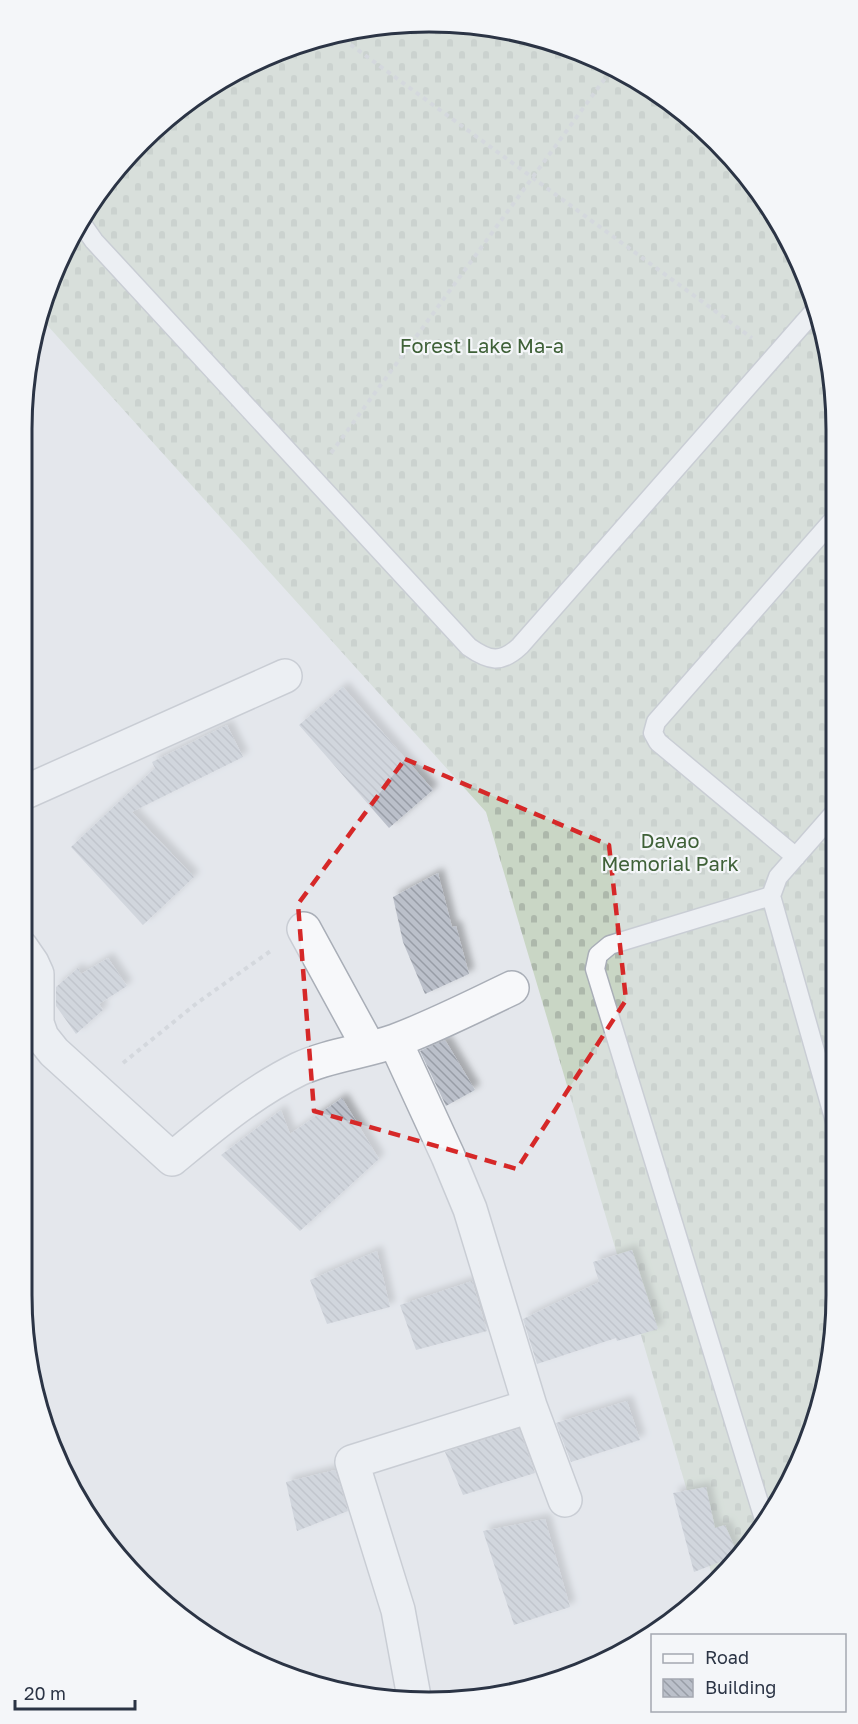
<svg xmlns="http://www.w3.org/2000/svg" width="858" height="1724" font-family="'Golos Text',sans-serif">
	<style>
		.cemetery { fill: url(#cemetery-stones) }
		.building { fill: url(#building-back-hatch); filter: url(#shadow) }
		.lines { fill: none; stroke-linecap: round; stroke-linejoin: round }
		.service-casing { stroke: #a9aeb7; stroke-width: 21 }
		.minor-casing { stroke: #a9aeb7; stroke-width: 36 }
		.path { stroke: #c2c5cb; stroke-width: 4; stroke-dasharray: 4.5 4.5; stroke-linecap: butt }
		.service { stroke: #f7f8fa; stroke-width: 18 }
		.minor { stroke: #f7f8fa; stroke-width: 33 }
		.marked { fill: none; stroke: #d62828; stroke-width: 4.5; stroke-dasharray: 12 8; stroke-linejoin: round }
		.labels { text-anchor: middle; stroke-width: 4.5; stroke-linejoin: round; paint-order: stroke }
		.park-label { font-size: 20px; fill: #3f6138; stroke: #f4f6f9 }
		.rim { fill: none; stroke: #2b3445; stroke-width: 3 }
	</style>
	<defs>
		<pattern id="cemetery-stones" width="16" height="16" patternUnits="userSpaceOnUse" patternTransform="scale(1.5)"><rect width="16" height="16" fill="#c9d6c5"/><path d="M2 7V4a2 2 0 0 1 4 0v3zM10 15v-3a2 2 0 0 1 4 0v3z" fill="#adb8ab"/></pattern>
		<pattern id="building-back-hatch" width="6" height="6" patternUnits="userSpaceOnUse" patternTransform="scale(1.5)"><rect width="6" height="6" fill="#bbc0ca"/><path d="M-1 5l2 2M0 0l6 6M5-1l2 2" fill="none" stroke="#989da6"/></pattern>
		<filter id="shadow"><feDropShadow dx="5.5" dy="-5.5" stdDeviation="3" flood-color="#0004"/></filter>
	</defs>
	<rect width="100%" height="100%" fill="#e4e7ec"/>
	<path class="cemetery" d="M 455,22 L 534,35 L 609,63 L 678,106 L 753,181 L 806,273 L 833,375 L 836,1321 L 823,1400 L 795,1475 L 715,1585 L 486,812 L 38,315 L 63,249 L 105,181 L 160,122 L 225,76 L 298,43 L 375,25 Z"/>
	<path class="building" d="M 343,687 L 433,790 L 389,828 L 299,725 Z
		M 227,725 L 243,757 L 132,812 L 194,877 L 143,925 L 71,847 L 155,768 L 152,762 Z
		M 438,873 L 452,927 L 456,926 L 469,974 L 425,994 L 403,942 L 393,897 Z
		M 108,958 L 127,986 L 99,1004 L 103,1010 L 76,1034 L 56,1006 L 56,987 L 78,968 L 81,974 Z
		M 445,1040 L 475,1090 L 446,1106 L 420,1051 Z
		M 342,1098 L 379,1159 L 300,1231 L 221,1155 L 281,1110 L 290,1134 Z
		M 632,1250 L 658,1329 L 617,1341 L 616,1338 L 537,1364 L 523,1319 L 599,1282 L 593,1262 Z
		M 377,1251 L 390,1307 L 327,1324 L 310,1280 Z
		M 472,1281 L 487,1331 L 416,1350 L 400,1305 Z
		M 627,1401 L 640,1440 L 571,1462 L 556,1423 Z
		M 519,1429 L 535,1473 L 463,1495 L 445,1452 Z
		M 335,1470 L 348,1511 L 297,1531 L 286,1482 Z
		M 706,1487 L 715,1528 L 725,1525 L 738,1555 L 694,1572 L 673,1493 Z
		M 545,1519 L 570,1607 L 514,1625 L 483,1531 Z"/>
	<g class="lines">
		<defs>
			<path id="service" d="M 80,221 L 94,241 L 469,647 C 489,661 501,664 520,646 L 816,309
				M 835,812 L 778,877 L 771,896 L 836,1125
				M 796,857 L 658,742 L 653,733 L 656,722 L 834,519
				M 764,1519 L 595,969 L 598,955 L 610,945 L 771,896"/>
			<path id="minor" d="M 21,794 L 285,676
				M 304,929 L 369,1048
				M 21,947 L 32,963 L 37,974 L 37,1023 L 42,1037 L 54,1052 L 172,1159 C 212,1126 252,1092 299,1069 C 329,1055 364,1052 395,1041 C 435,1026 474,1006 512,988
				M 395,1041 L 448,1156 L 470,1209 L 530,1406 L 352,1462 L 398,1610 L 414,1697
				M 530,1406 L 565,1500"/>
		</defs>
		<use href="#service" class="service-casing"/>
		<use href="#minor" class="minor-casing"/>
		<path class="path" d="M 336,34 L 752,338
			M 331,453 L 614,66
			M 123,1063 L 197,1003 L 272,950"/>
		<use href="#service" class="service"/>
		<use href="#minor" class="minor"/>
	</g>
	<path d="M0 0H858V1724H0ZM 405,759 L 609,845 L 626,1000 L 517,1169 L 314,1111 L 298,904 Z" fill="#e4e7ec" fill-opacity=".55" fill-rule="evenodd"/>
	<path class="marked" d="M 405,759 L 609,845 L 626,1000 L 517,1169 L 314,1111 L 298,904 Z"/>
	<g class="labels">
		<g class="park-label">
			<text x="482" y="353">Forest Lake Ma-a</text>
			<text x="670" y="848">Davao<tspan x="670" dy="23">Memorial Park</tspan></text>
		</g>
	</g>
	<path d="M0 0H858V1724H0ZM429 32H429A397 397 0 0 1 826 429V1295A397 397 0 0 1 429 1692H429A397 397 0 0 1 32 1295V429A397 397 0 0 1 429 32Z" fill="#f4f6f9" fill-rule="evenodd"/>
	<path class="rim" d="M429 32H429A397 397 0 0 1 826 429V1295A397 397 0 0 1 429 1692H429A397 397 0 0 1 32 1295V429A397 397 0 0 1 429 32Z"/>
	<rect x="651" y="1634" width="195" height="78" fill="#f4f6f9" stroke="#a4a8b1" stroke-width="1.5"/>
	<rect x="663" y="1654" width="30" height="9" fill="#f7f8fa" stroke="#a4a8b1" stroke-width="1.5"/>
	<text x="705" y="1664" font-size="18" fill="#2b3445">Road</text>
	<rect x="663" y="1679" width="30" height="18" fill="url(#building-back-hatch)" stroke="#a4a8b1" stroke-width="1.5"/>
	<text x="705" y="1694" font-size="18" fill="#2b3445">Building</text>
	<path d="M15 1700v9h120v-9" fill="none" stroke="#2b3445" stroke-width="3"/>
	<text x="24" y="1700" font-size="18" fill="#2b3445" stroke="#f4f6f9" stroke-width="4.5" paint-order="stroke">20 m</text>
</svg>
